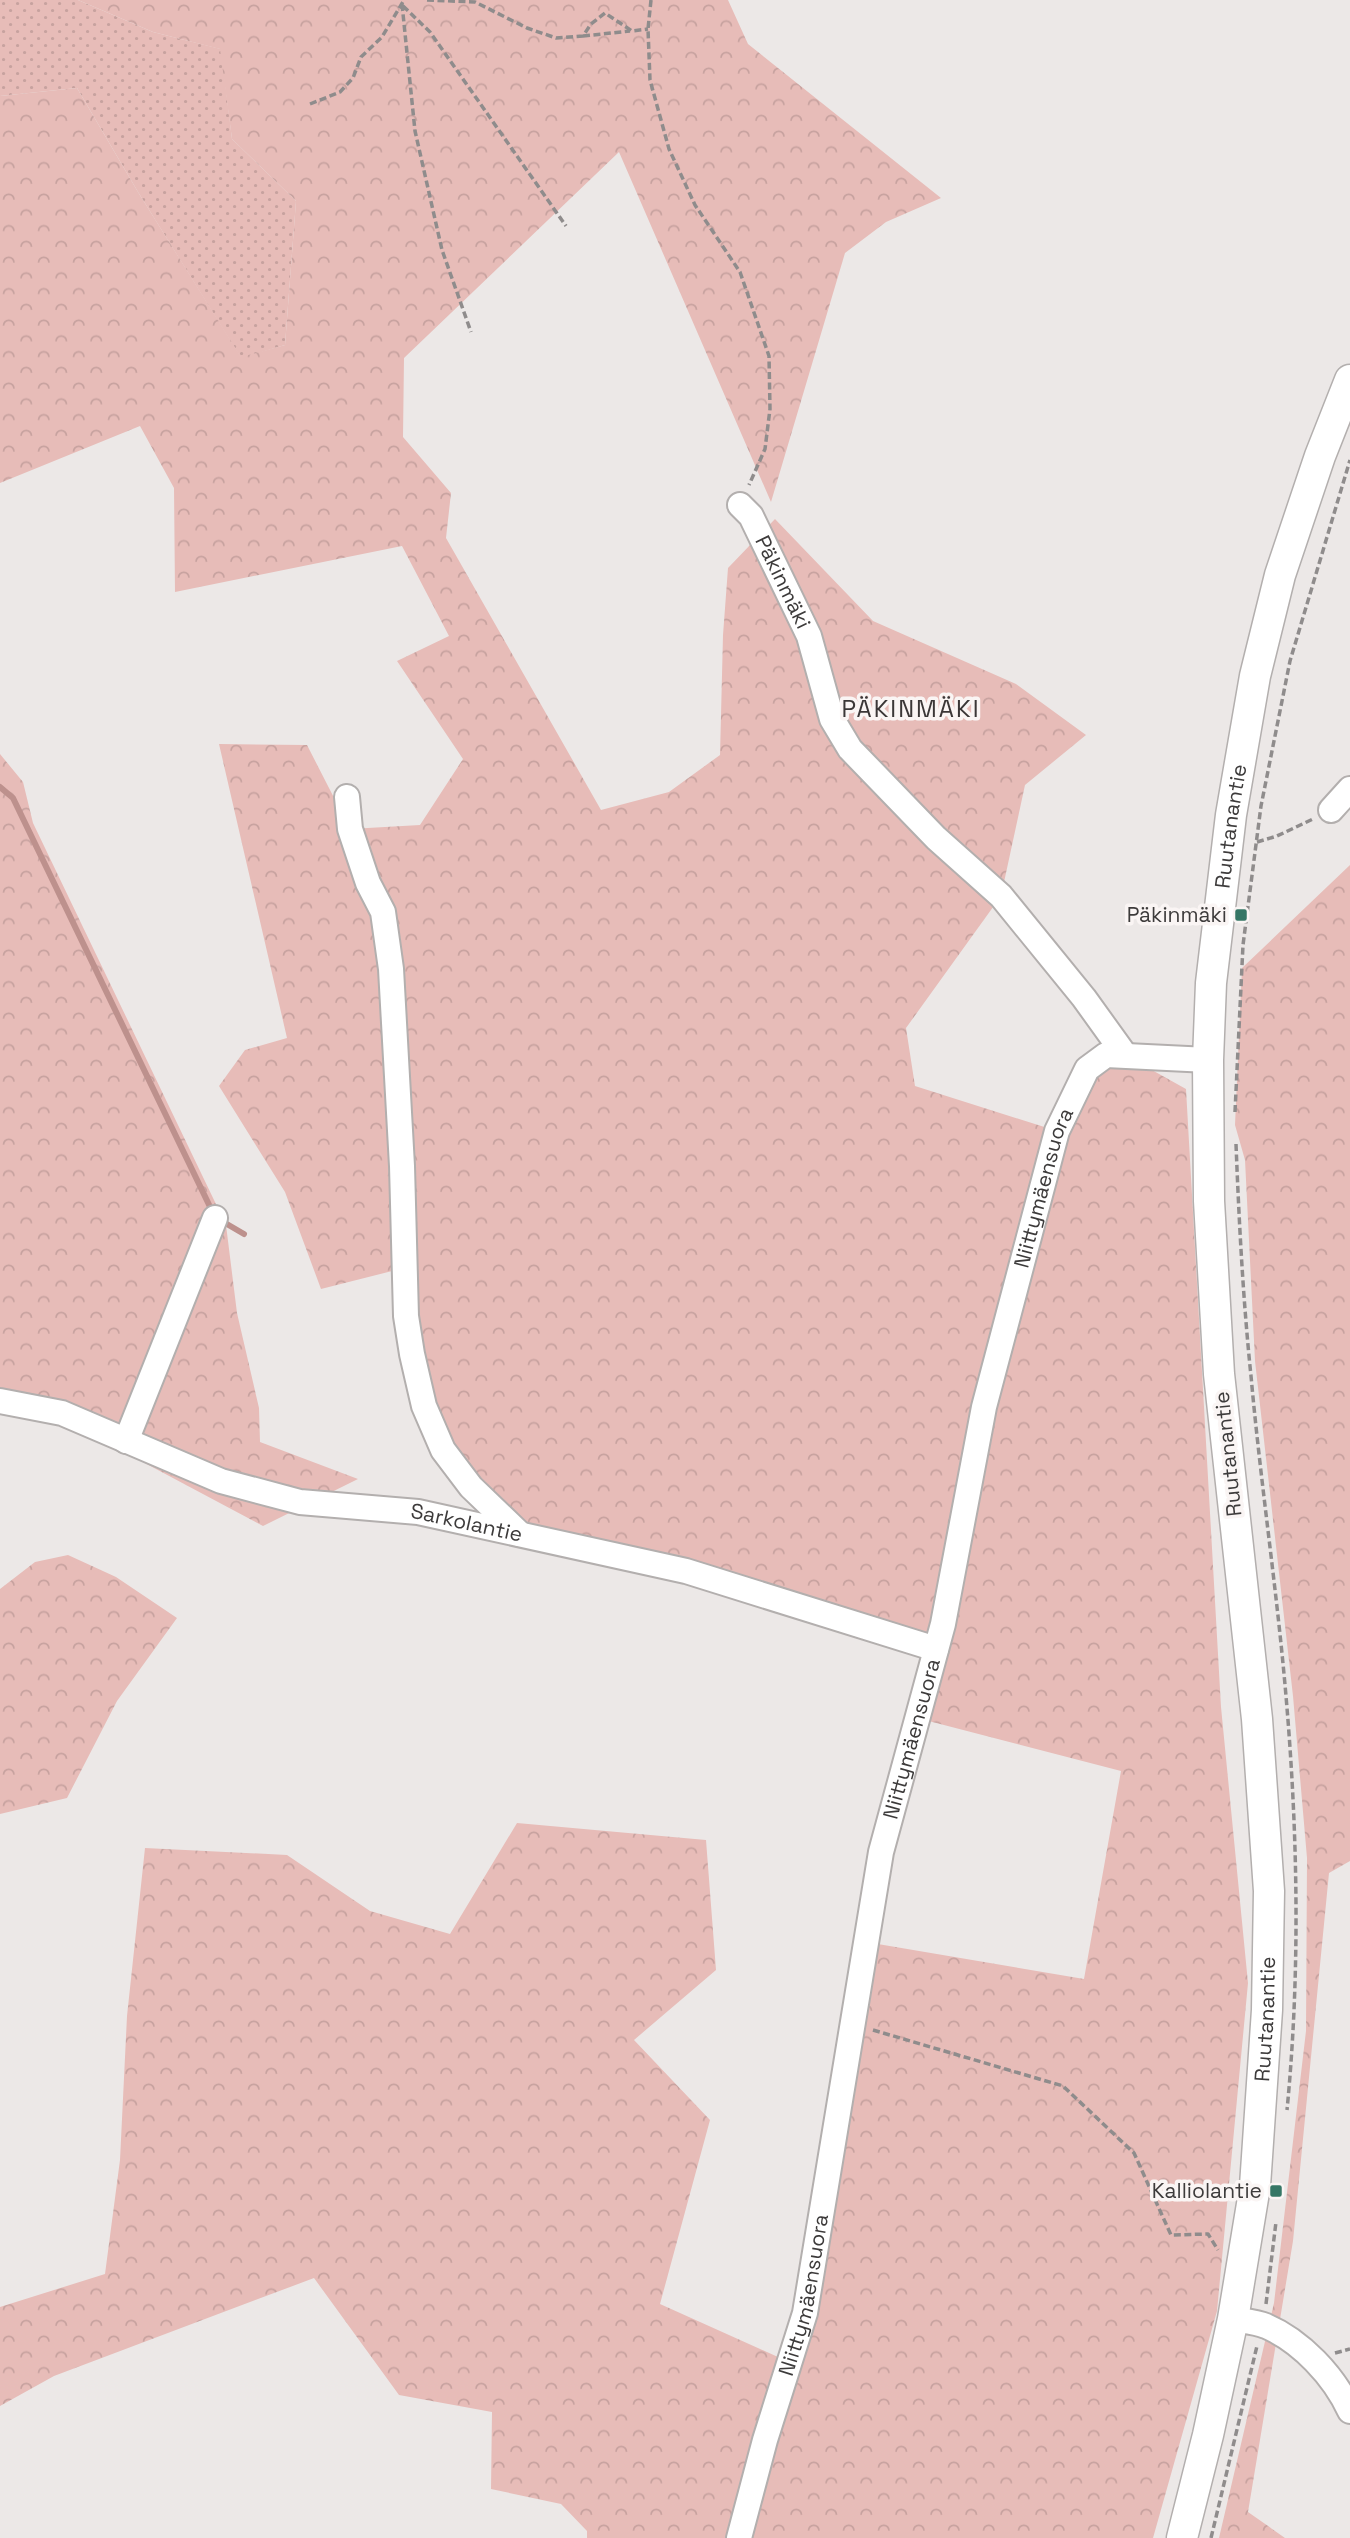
<svg xmlns="http://www.w3.org/2000/svg" width="1350" height="2538" font-family="'Space Grotesk',sans-serif">
	<style>
		.grass { fill: url(#grass-dots) }
		.forest { fill: url(#forest-crowns) }
		.lines { fill: none; stroke-linecap: round; stroke-linejoin: round }
		.stream { stroke: #bd918d; stroke-width: 6 }
		.minor-casing { stroke: #b3afae; stroke-width: 28 }
		.tertiary-casing { stroke: #b3afae; stroke-width: 33 }
		.path { stroke: #8f8c8c; stroke-width: 3.5; stroke-dasharray: 7 3.5; stroke-linecap: butt }
		.minor { stroke: #fff; stroke-width: 24 }
		.tertiary { stroke: #fff; stroke-width: 30 }
		.poi-dot { fill: #367766; stroke: #faf5f4; stroke-width: 2.5 }
		.labels { text-anchor: middle; stroke-width: 7; stroke-linejoin: round; paint-order: stroke }
		.street-label { font-size: 21px; fill: #3d3b3b; stroke: #faf5f4 }
		.poi-label { font-size: 21px; fill: #3d3b3b; stroke: #faf5f4; text-anchor: end }
		.quarter-label { font-size: 24px; letter-spacing: 2px; fill: #3b3737; stroke: #faf5f4 }
	</style>
	<defs>
		<pattern id="grass-dots" width="8" height="8" patternUnits="userSpaceOnUse" patternTransform="scale(1.75)"><rect width="8" height="8" fill="#e7bcb8"/><path d="M2 2h.1M6 6h.1" fill="none" stroke="#c7a29f" stroke-width="1.8" stroke-linecap="round"/></pattern>
		<pattern id="forest-crowns" width="20" height="18" patternUnits="userSpaceOnUse" patternTransform="scale(1.75)"><rect width="20" height="18" fill="#e7bcb8"/><path d="M2 6a3 3 0 1 1 6 0M12 15a3 3 0 1 1 6 0" fill="none" stroke="#c7a29f"/></pattern>
	</defs>
	<rect width="100%" height="100%" fill="#ece8e7"/>
	<path class="grass" d="M 0,0 L 78,0 L 153,32 L 221,49 L 232,139 L 296,201 L 285,345 L 241,358 L 138,192 L 77,88 L 0,96 Z"/>
	<path class="forest" d="M 78,0 L 728,0 L 748,44 L 941,198 L 886,222 L 845,253 L 771,502 L 619,152 L 404,358 L 403,437 L 451,493 L 446,538 L 601,810 L 669,792 L 720,755 L 723,635 L 728,568 L 775,519 L 873,621 L 1016,684 L 1086,735 L 1025,785 L 1001,896 L 906,1028 L 915,1086 L 1057,1131 L 1087,1069 L 1125,1055 L 1186,1089 L 1221,1707 L 1248,1983 L 1217,2311 L 1153,2538 L 587,2538 L 587,2531 L 561,2504 L 491,2489 L 492,2412 L 399,2395 L 314,2278 L 54,2376 L 0,2406 L 0,2307 L 105,2274 L 120,2160 L 127,2016 L 145,1848 L 287,1855 L 370,1911 L 450,1934 L 517,1823 L 706,1840 L 716,1970 L 634,2040 L 710,2120 L 660,2304 L 789,2362 L 866,1942 L 1084,1979 L 1121,1771 L 917,1718 L 936,1649 L 521,1535 L 443,1450 L 404,1268 L 321,1289 L 285,1192 L 219,1086 L 245,1050 L 287,1038 L 219,744 L 307,745 L 350,829 L 420,825 L 463,759 L 397,661 L 449,636 L 402,546 L 175,592 L 174,488 L 140,426 L 0,483 L 0,96 L 77,88 L 138,192 L 241,357 L 285,345 L 296,201 L 232,139 L 220,49 L 153,32 Z
		M 0,754 L 23,782 L 33,823 L 226,1225 L 237,1313 L 259,1408 L 260,1442 L 358,1479 L 263,1526 L 79,1428 L 0,1412 Z
		M 1350,865 L 1350,1861 L 1329,1873 L 1293,2241 L 1248,2512 L 1285,2538 L 1219,2538 L 1274,2303 L 1306,2031 L 1307,1858 L 1293,1696 L 1255,1361 L 1245,1160 L 1235,1125 L 1242,968 Z
		M 68,1555 L 116,1577 L 177,1618 L 117,1701 L 67,1798 L 0,1814 L 0,1589 L 35,1562 Z"/>
	<g class="lines">
		<path class="stream" d="M 0,787 L 13,798 L 213,1213
			M 220,1220 L 244,1234"/>
		<defs>
			<g id="minor">
				<path id="s1" d="M 740,505 L 751,516 L 809,636 L 832,719 L 850,749 L 936,838 L 1001,896 L 1084,998 L 1125,1055"/>
				<path d="M 347,797 L 350,829 L 368,883 L 383,912 L 391,969 L 402,1166 L 406,1316 L 412,1354 L 424,1406 L 443,1450 L 471,1487 L 520,1534"/>
				<path d="M 1331,810 L 1350,789"/>
				<path id="s2" d="M 0,1401 L 62,1413 L 221,1481 L 300,1502 L 418,1512 L 686,1571 L 936,1649"/>
				<path d="M 126,1441 L 215,1218"/>
				<path d="M 1233,2319 C 1244,2321 1256,2322 1266,2326 C 1301,2341 1334,2376 1350,2411"/>
				<path id="s3" d="M 739,2538 L 765,2440 L 805,2313 L 881,1852 L 943,1624 L 984,1407 L 1057,1131 L 1087,1069 L 1106,1055 L 1208,1060"/>
			</g>
			<g id="tertiary">
				<path id="s4" d="M 1182,2538 L 1208,2435 L 1233,2319 L 1255,2186 L 1267,2010 L 1269,1891 L 1257,1719 L 1219,1374 L 1209,1201 L 1208,1060 L 1211,983 L 1231,815 L 1255,676 L 1280,575 L 1320,456 L 1350,380"/>
			</g>
		</defs>
		<use href="#minor" class="minor-casing"/>
		<use href="#tertiary" class="tertiary-casing"/>
		<path class="path" d="M 427,0 L 475,2 L 527,28 L 556,38 L 583,36 L 591,24 L 605,13 L 632,31 L 648,29
			M 651,0 L 648,29 L 650,80 L 669,149 L 695,205 L 740,272 L 769,356 L 770,409 L 765,449 L 749,485
			M 402,4 L 415,131 L 442,250 L 471,332
			M 403,6 L 430,32 L 566,226
			M 583,36 L 630,31
			M 310,104 L 340,92 L 353,78 L 361,57 L 382,37 L 404,0
			M 1257,842 L 1277,836 L 1313,819
			M 1235,1112 L 1243,945 L 1261,806 L 1290,661 L 1350,460
			M 1236,1144 C 1239,1221 1243,1299 1251,1376 C 1261,1487 1278,1597 1287,1708 C 1298,1842 1300,1976 1287,2110
			M 873,2030 L 1063,2086 L 1134,2153 L 1171,2235 L 1208,2234 L 1218,2250
			M 1266,2304 L 1276,2222
			M 1335,2353 L 1350,2349
			M 1211,2538 L 1257,2346"/>
		<use href="#minor" class="minor"/>
		<use href="#tertiary" class="tertiary"/>
	</g>
	<g class="poi-dot">
		<rect x="1234" y="908" width="14" height="14" rx="3.5"/>
		<rect x="1269" y="2184" width="14" height="14" rx="3.5"/>
	</g>
	<g class="labels">
		<g class="street-label">
			<text dy="7" stroke="none"><textPath href="#s1" startOffset="89">Päkinmäki</textPath></text>
			<text dy="7" stroke="none"><textPath href="#s4" startOffset="1724">Ruutanantie</textPath></text>
			<text dy="7" stroke="none"><textPath href="#s3" startOffset="1386">Niittymäensuora</textPath></text>
			<text transform="translate(1228 1454) rotate(-96)" y="7">Ruutanantie</text>
			<text dy="7" stroke="none"><textPath href="#s2" startOffset="486">Sarkolantie</textPath></text>
			<text dy="7" stroke="none"><textPath href="#s3" startOffset="819">Niittymäensuora</textPath></text>
			<text dy="7" stroke="none"><textPath href="#s4" startOffset="527">Ruutanantie</textPath></text>
			<text dy="7" stroke="none"><textPath href="#s3" startOffset="252">Niittymäensuora</textPath></text>
		</g>
		<g class="poi-label">
			<text x="1227" y="922">Päkinmäki</text>
			<text x="1262" y="2198">Kalliolantie</text>
		</g>
		<g class="quarter-label">
			<text x="911" y="717">PÄKINMÄKI</text>
		</g>
	</g>
</svg>
